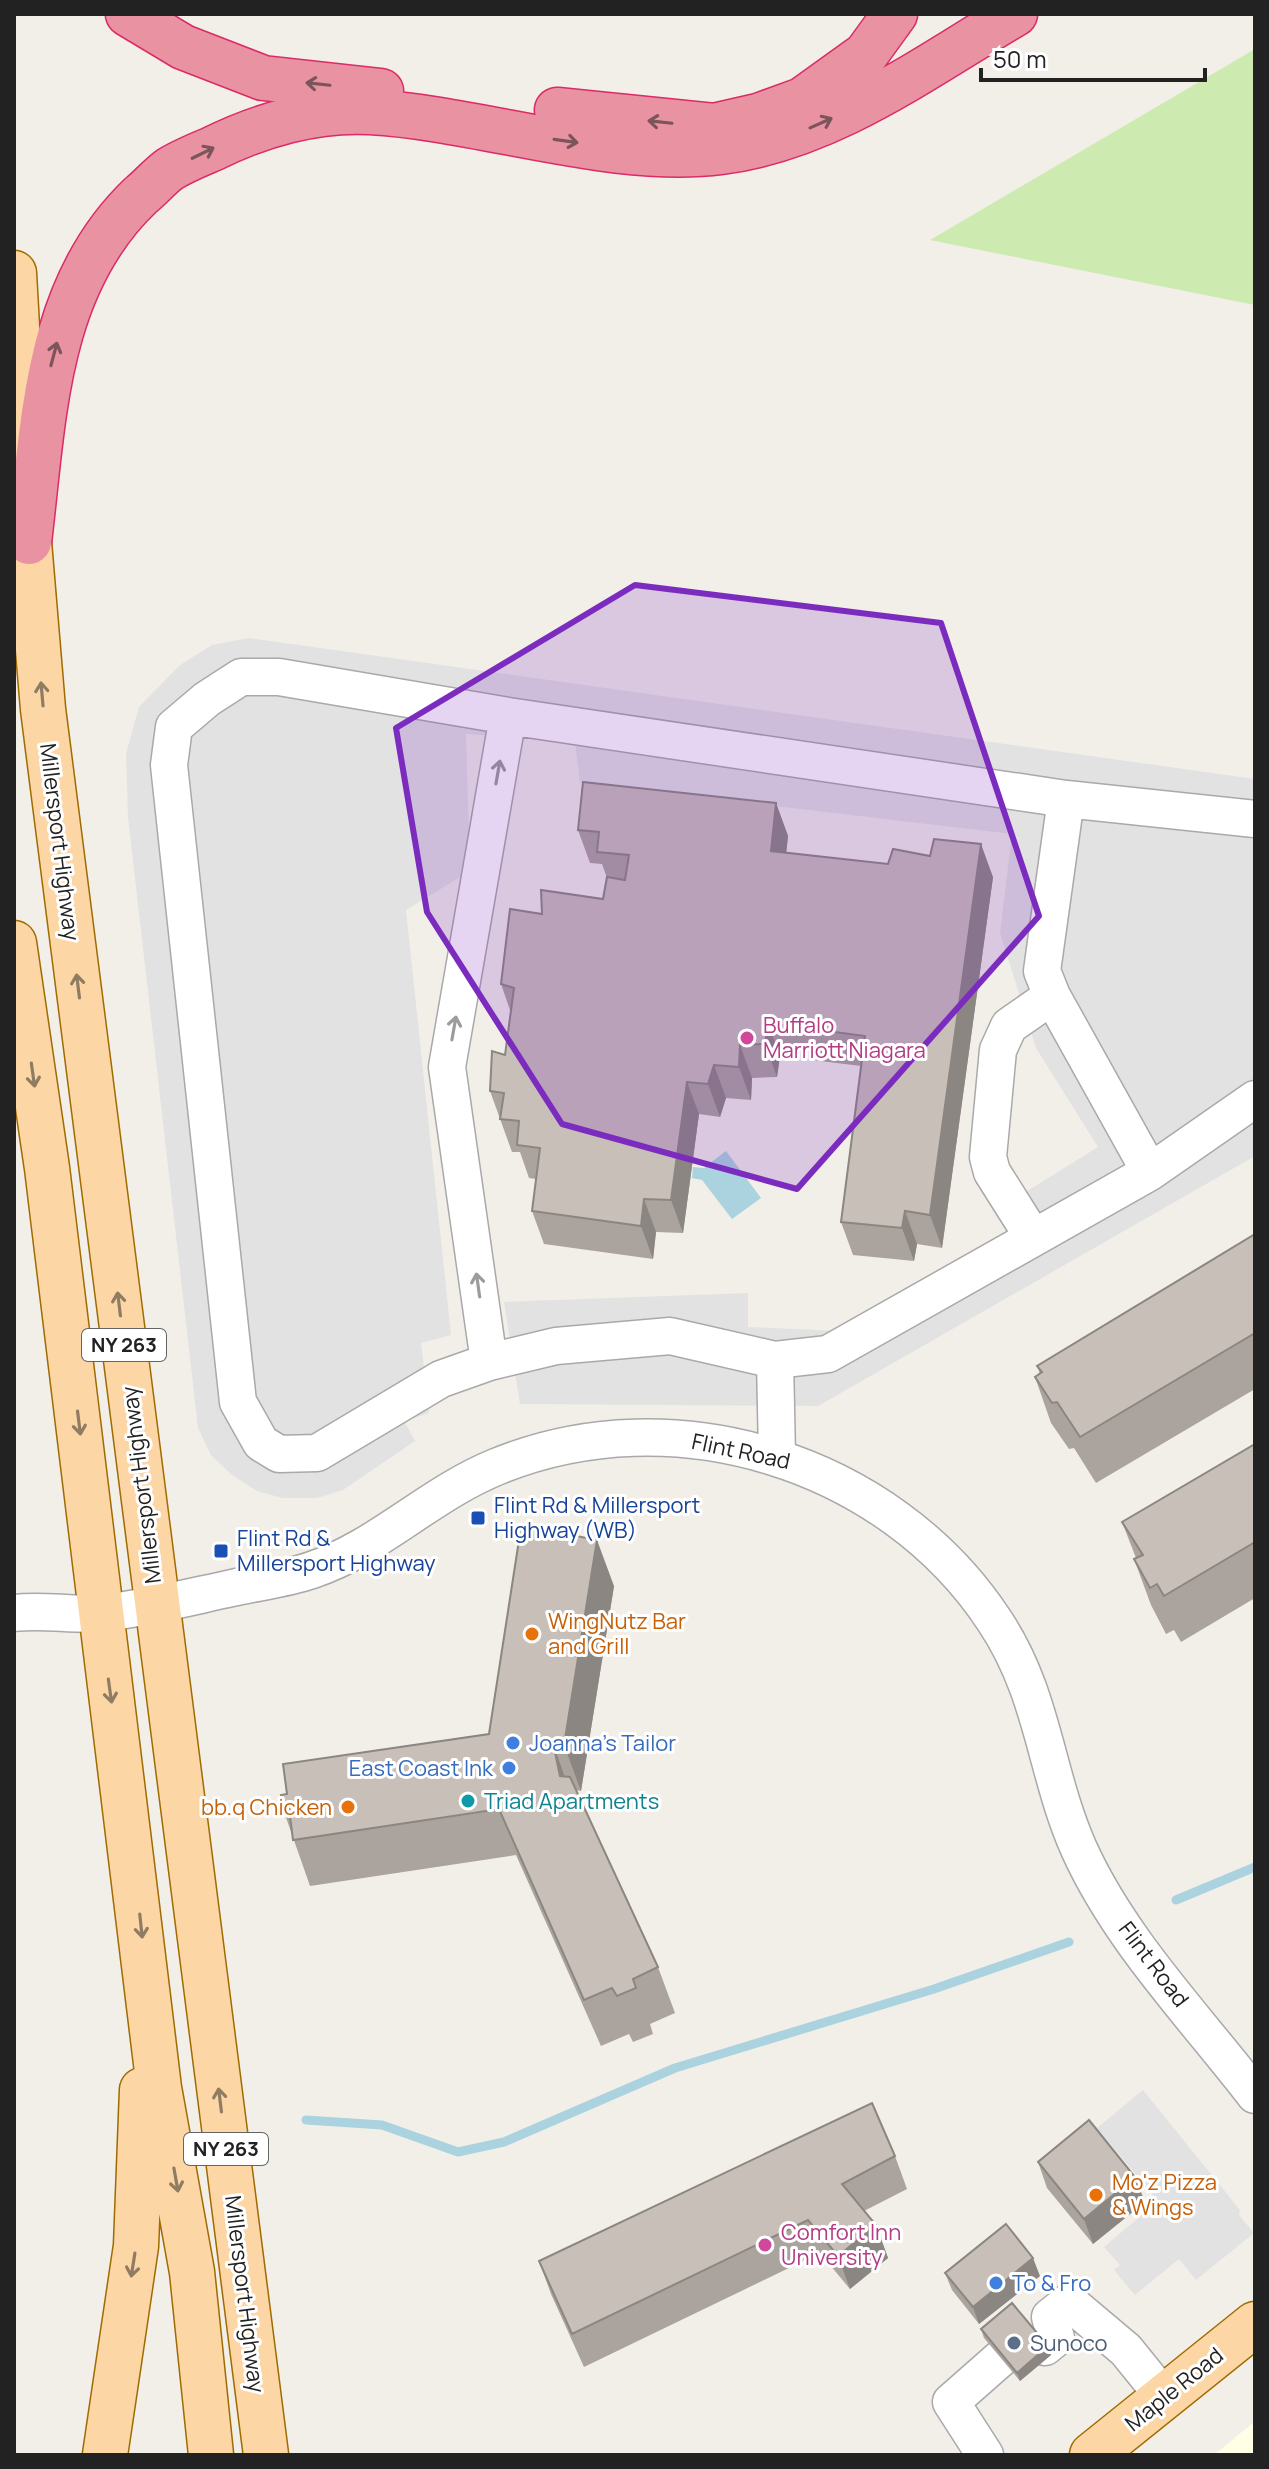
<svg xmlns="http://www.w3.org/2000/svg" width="1269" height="2469" font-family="Manrope,sans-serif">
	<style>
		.education { fill: #ffffe5 }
		.grass { fill: #cdebb0 }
		.parking { fill: #e2e2e2 }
		.water { fill: #aad3df }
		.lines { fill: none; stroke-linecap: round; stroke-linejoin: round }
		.stream { stroke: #aad3df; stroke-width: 9 }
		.minor-casing { stroke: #a9a9a9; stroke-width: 39 }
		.major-casing { stroke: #a06b00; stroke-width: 47 }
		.highway-casing { stroke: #dc2a67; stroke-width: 47 }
		.minor { stroke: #fff; stroke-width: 36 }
		.major { stroke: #fcd6a4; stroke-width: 44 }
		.highway { stroke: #e892a2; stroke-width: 44 }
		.wall { fill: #aba49e }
		.shaded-wall { fill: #8b8681 }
		.building { fill: #c7bfb8; stroke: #8b8681; stroke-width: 2 }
		.oneway { stroke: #7b545c }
		.oneway2 { stroke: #8f7c63 }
		.oneway3 { stroke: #9c9c9c }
		.marked { fill: #7b2cbf; fill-opacity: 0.2; stroke: #7b2cbf; stroke-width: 6; stroke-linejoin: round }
		.hotel-dot { fill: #d1479c; stroke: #fff; stroke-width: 3 }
		.transit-dot { fill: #1a4fb4; stroke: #fff; stroke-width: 3 }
		.food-dot { fill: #e8710a; stroke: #fff; stroke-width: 3 }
		.shop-dot { fill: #3f7fe0; stroke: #fff; stroke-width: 3 }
		.culture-dot { fill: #0f9aa8; stroke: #fff; stroke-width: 3 }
		.service-dot { fill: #5c6f8a; stroke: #fff; stroke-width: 3 }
		.labels { text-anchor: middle; stroke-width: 6; stroke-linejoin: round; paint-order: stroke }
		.shield { fill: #fff; stroke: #646464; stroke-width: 2 }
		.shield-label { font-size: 20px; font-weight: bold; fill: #222 }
		.street-label { font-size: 22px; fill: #222; stroke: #fff }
		.hotel-label { font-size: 22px; fill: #b23c85; stroke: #fff; text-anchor: start }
		.transit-label { font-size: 22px; fill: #164399; stroke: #fff; text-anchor: start }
		.food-label { font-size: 22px; fill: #c56008; stroke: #fff; text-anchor: start }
		.shop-label { font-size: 22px; fill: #366cbe; stroke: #fff; text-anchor: start }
		.culture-label { font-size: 22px; fill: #0d838f; stroke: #fff; text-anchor: start }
		.service-label { font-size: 22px; fill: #4e5e75; stroke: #fff; text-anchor: start }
	</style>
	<rect width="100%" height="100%" fill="#f2efe9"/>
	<path class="education" d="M 1255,2421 L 1255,2455 L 1214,2455 Z"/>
	<path class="grass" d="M 1255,49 L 1255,305 L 930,240 Z"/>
	<path class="parking" d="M 249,638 L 1255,779 L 1255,1156 L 818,1406 L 520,1404 L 504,1302 L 748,1293 L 748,1327 L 838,1331 L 1039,1213 L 1024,1193 L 1098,1147 L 1036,1048 L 1000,933 L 1012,834 L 580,783 L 575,742 L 466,734 L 470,871 L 406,910 L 451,1335 L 421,1343 L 429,1413 L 404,1421 L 415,1441 L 343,1490 L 317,1498 L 282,1498 L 257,1491 L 232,1475 L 211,1455 L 198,1428 L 128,817 L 126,754 L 139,707 L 180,665 L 212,645 Z
		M 1143,2090 L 1240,2210 L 1239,2215 L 1254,2233 L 1196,2280 L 1179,2259 L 1135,2295 L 1114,2270 L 1120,2265 L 1104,2247 L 1158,2201 L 1097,2128 Z"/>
	<path class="water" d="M 726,1151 L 761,1198 L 732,1219 L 702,1180 L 692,1178 L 693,1167 L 704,1168 Z"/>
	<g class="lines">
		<path class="stream" d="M 1176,1900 L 1255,1867
			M 306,2120 L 382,2125 L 458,2152 L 504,2142 L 675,2068 L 934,1989 L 1069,1942"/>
		<defs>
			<path id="minor" d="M 1066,799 L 1042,971 L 1052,996 L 1150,1172
				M 1255,819 L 1066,799 L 508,716 L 279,677 L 241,677 L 207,699 L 174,727 L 169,765 L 238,1402 L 261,1443 L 279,1454 L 317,1453 L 441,1379 L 489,1362 L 556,1346 L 670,1336 L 775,1360 L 828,1354 L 1150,1172 L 1255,1099
				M 1033,1237 L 992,1172 L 988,1157 L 998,1050 L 1009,1026 L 1052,996
				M 775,1360 L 777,1456
				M 489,1362 L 447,1067 L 508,716
				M 14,1613 C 44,1609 74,1616 104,1613 C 147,1608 190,1597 232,1588 C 258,1582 286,1579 312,1570 C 380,1547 428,1495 496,1467 C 673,1394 889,1461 994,1620 C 1044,1694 1045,1773 1079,1849 C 1120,1940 1195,2017 1255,2095
				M 1045,2347 L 1056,2338 L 1050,2317 L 1069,2302 L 1126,2350 L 1164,2397
				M 985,2455 L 951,2402 L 1001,2358"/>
			<path id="major" d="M 14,273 L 29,542 L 43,709 L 266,2455
				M 14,943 L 47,1168 L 159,2088 L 192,2272 L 211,2455
				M 105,2455 L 136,2246 L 142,2090
				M 1092,2455 L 1255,2324"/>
			<path id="highway" d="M 128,14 L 183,47 L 263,78 L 381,91
				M 557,110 L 714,126 L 758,116 L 802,100 L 866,54 L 895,14
				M 29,542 C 44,419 45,286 141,195 C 151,187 160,176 170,169 C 183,161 198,155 212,149 C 260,125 316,109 370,112 C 480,118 612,166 721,152 C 830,138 923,68 1015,14"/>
		</defs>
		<use href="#minor" class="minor-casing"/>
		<use href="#major" class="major-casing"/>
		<use href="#highway" class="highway-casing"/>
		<use href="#minor" class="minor"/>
		<use href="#major" class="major"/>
		<use href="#highway" class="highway"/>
	</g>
	<path class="wall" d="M 776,803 L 788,836 L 786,853 L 993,877 L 942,1248 L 917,1244 L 914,1261 L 853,1255 L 841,1222 L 861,1066 L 780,1056 L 777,1077 L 752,1078 L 751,1100 L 726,1098 L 720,1117 L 699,1114 L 683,1233 L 656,1232 L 653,1259 L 544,1244 L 532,1211 L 536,1179 L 529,1178 L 520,1152 L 512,1152 L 490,1091 L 505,1055 L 511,1013 L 501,984 L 542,914 L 603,899 L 607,878 L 602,864 L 590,863 L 578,830 Z
		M 1255,1234 L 1255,1389 L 1096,1483 L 1074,1448 L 1069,1449 L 1051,1423 L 1035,1377 L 1040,1374 L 1037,1366 Z
		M 1255,1444 L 1255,1598 L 1181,1642 L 1174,1630 L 1166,1634 L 1151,1605 L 1134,1559 L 1136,1558 L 1122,1522 Z
		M 567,1529 L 569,1535 L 614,1586 L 581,1791 L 576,1790 L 658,1967 L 675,2013 L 650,2024 L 653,2034 L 633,2042 L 629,2034 L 601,2046 L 516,1855 L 310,1886 L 283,1809 L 287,1794 L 489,1734 L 518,1546 L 515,1539 Z
		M 895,2156 L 907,2189 L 864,2211 L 876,2225 L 888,2258 L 850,2289 L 820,2253 L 584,2367 L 551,2294 L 539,2261 Z
		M 1038,2162 L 1145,2202 L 1093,2244 L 1047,2188 Z
		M 945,2273 L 1040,2276 L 979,2324 L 952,2290 Z
		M 981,2329 L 1051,2355 L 1020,2381 L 984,2338 Z"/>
	<path class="shaded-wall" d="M 776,803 L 788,836 L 783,884 L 771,851 Z
		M 981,844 L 993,877 L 942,1248 L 930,1215 Z
		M 768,1023 L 780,1056 L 777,1077 L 765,1044 Z
		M 740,1045 L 752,1078 L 751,1100 L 739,1067 Z
		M 714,1065 L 726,1098 L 720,1117 L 708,1084 Z
		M 687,1082 L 699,1114 L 683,1233 L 671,1200 Z
		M 644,1199 L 656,1232 L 653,1259 L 641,1226 Z
		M 905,1211 L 917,1244 L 914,1261 L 902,1228 Z
		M 597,1540 L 614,1586 L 581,1791 L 564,1745 Z
		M 553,1743 L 569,1789 L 560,1776 Z
		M 1135,2177 L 1145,2202 L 1093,2244 L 1084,2219 Z
		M 876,2225 L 888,2258 L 850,2289 L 838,2256 Z
		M 1033,2258 L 1040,2276 L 979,2324 L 973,2307 Z
		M 1048,2346 L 1051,2355 L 1020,2381 L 1017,2373 Z"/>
	<path class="building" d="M 583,782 L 776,803 L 771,851 L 888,864 L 893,849 L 930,856 L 934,839 L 981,844 L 930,1215 L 905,1211 L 902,1228 L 841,1222 L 865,1036 L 768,1023 L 765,1044 L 740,1045 L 739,1067 L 714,1065 L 708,1084 L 687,1082 L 671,1200 L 644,1199 L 641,1226 L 532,1211 L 540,1148 L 517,1145 L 519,1121 L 500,1119 L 504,1093 L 490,1091 L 492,1051 L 505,1055 L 514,988 L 501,984 L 510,909 L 542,914 L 541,890 L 603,899 L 607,877 L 625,880 L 629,855 L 597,852 L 599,832 L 578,830 Z
		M 1255,1234 L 1255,1333 L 1080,1437 L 1057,1402 L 1052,1403 L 1035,1377 L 1042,1372 L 1037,1366 Z
		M 1255,1444 L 1255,1542 L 1164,1596 L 1157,1584 L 1150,1588 L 1134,1559 L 1143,1555 L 1122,1522 Z
		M 518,1526 L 553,1532 L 553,1528 L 567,1529 L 566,1534 L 597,1540 L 564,1745 L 553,1743 L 560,1776 L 570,1777 L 658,1967 L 633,1979 L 636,1988 L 617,1996 L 612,1988 L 584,2000 L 499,1809 L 293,1840 L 289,1808 L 283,1809 L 281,1795 L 287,1794 L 283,1764 L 489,1734 L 519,1540 L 515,1539 Z
		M 872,2103 L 895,2156 L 842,2184 L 876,2225 L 838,2256 L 808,2220 L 572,2334 L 539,2261 Z
		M 1089,2120 L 1135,2177 L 1084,2219 L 1038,2162 Z
		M 1006,2224 L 1033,2258 L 973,2307 L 945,2273 Z
		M 1012,2303 L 1048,2346 L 1017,2373 L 981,2329 Z"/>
	<defs><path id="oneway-shaft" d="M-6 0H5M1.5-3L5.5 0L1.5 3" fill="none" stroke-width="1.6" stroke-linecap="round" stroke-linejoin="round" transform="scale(2)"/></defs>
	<g class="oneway">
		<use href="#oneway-shaft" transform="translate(318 84) rotate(-174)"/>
		<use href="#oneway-shaft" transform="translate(660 122) rotate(-174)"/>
		<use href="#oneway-shaft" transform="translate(821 123) rotate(-24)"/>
		<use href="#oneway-shaft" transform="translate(566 141) rotate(8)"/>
		<use href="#oneway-shaft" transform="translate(203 153) rotate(-26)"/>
		<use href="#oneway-shaft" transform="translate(54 354) rotate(-75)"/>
	</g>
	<g class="oneway2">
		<use href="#oneway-shaft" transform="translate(42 694) rotate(-95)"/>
		<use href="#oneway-shaft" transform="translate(78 986) rotate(-97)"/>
		<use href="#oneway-shaft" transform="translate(33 1075) rotate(82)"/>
		<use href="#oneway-shaft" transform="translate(119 1304) rotate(-97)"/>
		<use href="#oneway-shaft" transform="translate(79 1423) rotate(83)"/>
		<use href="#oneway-shaft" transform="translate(110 1691) rotate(82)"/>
		<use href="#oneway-shaft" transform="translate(141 1926) rotate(84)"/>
		<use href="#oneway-shaft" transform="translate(220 2100) rotate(-97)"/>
		<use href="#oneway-shaft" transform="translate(176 2180) rotate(80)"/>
		<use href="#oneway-shaft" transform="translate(133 2265) rotate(99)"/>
	</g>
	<g class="oneway3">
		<use href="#oneway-shaft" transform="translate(498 772) rotate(-80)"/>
		<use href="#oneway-shaft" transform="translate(454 1028) rotate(-80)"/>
		<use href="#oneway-shaft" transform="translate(478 1285) rotate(-98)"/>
	</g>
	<path class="marked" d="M 635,585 L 941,623 L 1039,916 L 797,1189 L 562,1124 L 427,912 L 396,728 Z"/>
	<g class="hotel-dot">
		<circle cx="747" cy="1038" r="8"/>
		<circle cx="765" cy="2245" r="8"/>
	</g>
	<g class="transit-dot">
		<rect x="470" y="1510" width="16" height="16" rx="4"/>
		<rect x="213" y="1543" width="16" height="16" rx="4"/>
	</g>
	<g class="food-dot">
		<circle cx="532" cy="1634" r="8"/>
		<circle cx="348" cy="1807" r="8"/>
		<circle cx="1096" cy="2195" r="8"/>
	</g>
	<g class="shop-dot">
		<circle cx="513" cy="1743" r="8"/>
		<circle cx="509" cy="1768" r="8"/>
		<circle cx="996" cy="2283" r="8"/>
	</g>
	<circle class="culture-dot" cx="468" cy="1801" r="8"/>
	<circle class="service-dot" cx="1014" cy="2343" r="8"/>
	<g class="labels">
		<g class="shield">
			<rect x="82" y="1329" width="84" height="32" rx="6"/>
			<rect x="184" y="2133" width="84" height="32" rx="6"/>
		</g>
		<g class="shield-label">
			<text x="124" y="1352">NY 263</text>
			<text x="226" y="2156">NY 263</text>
		</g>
		<g class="street-label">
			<text transform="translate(60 842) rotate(83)" y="8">Millersport Highway</text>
			<text transform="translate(741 1451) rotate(12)" y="8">Flint Road</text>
			<text transform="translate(141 1485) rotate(-97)" y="8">Millersport Highway</text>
			<text transform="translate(1154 1964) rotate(53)" y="8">Flint Road</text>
			<text transform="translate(245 2294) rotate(83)" y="8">Millersport Highway</text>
			<text transform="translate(1174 2389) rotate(-39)" y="8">Maple Road</text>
		</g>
		<g class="hotel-label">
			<text x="763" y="1033">Buffalo<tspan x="763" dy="25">Marriott Niagara</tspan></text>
			<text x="781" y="2240">Comfort Inn<tspan x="781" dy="25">University</tspan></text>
		</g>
		<g class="transit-label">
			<text x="494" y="1513">Flint Rd &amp; Millersport<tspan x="494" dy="25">Highway (WB)</tspan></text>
			<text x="237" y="1546">Flint Rd &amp;<tspan x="237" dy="25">Millersport Highway</tspan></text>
		</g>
		<g class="food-label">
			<text x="548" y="1629">WingNutz Bar<tspan x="548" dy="25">and Grill</tspan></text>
			<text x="332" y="1815" text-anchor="end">bb.q Chicken</text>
			<text x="1112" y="2190">Mo'z Pizza<tspan x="1112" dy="25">&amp; Wings</tspan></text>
		</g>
		<g class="shop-label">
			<text x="529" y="1751">Joanna's Tailor</text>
			<text x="493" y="1776" text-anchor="end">East Coast Ink</text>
			<text x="1012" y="2291">To &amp; Fro</text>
		</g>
		<g class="culture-label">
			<text x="484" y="1809">Triad Apartments</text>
		</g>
		<g class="service-label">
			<text x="1030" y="2351">Sunoco</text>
		</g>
	</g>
	<rect width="1269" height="2469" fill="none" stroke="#222222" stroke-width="32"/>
	<path d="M981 68v12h224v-12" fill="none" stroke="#222222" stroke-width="4"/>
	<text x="993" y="68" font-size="24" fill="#222222" stroke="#ffffff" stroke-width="6" paint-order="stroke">50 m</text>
</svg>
